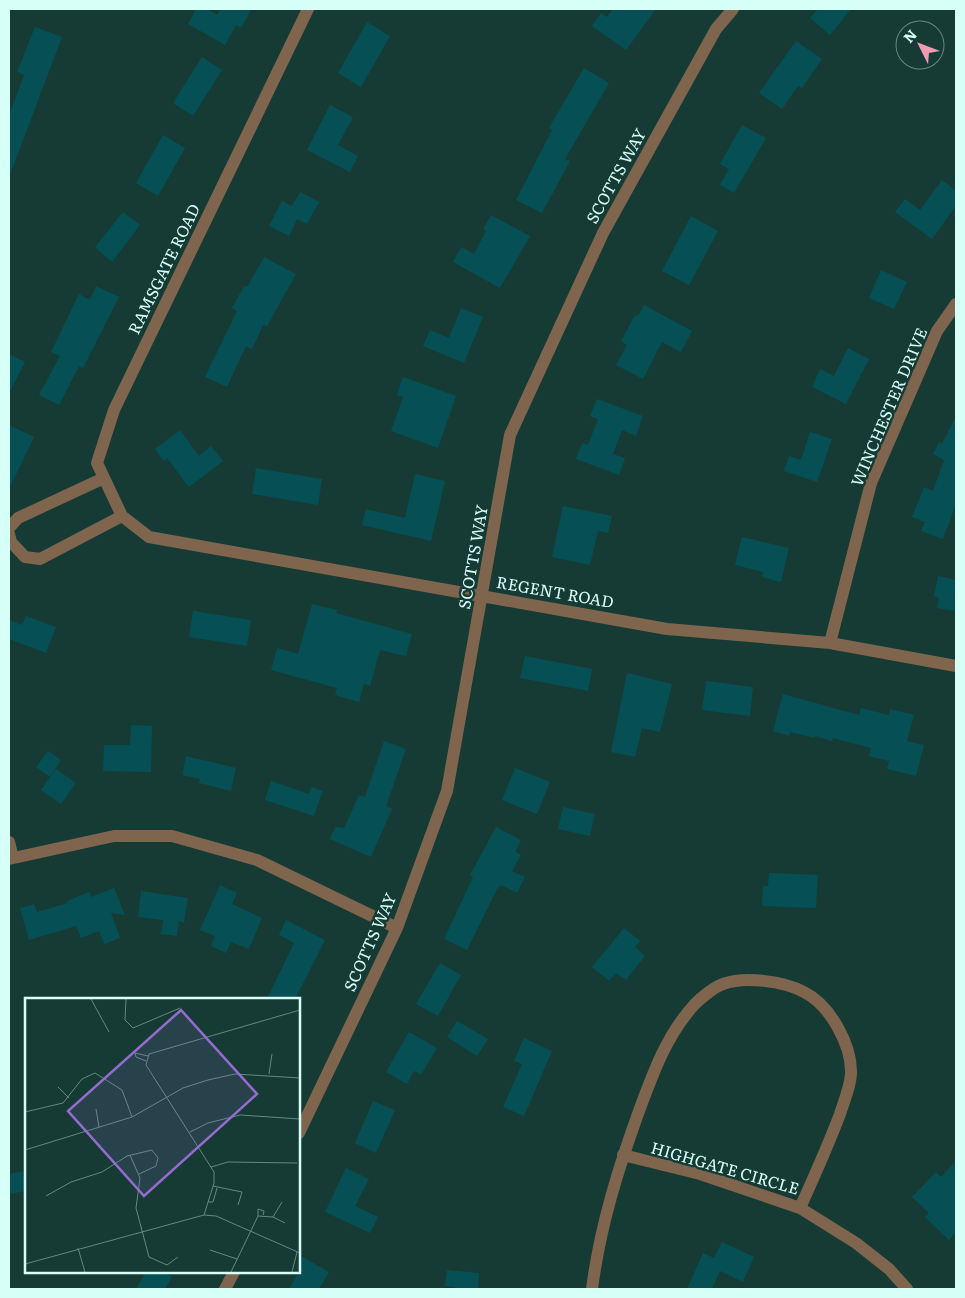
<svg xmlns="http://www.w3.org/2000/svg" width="965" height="1298" font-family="Literata,serif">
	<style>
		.building { fill: #065055 }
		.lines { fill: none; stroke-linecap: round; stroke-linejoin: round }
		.minor { stroke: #7f654d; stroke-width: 12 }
		.labels { text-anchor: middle; stroke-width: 5; stroke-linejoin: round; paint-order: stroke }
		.street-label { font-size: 16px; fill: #d6fff7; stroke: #163b35 }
		.inset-road { fill: none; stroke: #638983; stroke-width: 1 }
		.view { fill: #966bd0; fill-opacity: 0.15; stroke: #966bd0; stroke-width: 2.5 }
		.inset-edge { fill: none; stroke: #d6fff7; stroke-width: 2.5 }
	</style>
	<rect width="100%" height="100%" fill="#163b35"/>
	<path class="building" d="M 196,9 L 207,9 L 217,15 L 221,9 L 251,9 L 241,28 L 236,25 L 225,45 L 188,24 Z
		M 613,9 L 656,9 L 626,50 L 592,26 L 601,13 L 607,17 Z
		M 818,9 L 851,9 L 830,35 L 810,18 Z
		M 367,22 L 390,36 L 361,87 L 338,73 Z
		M 35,27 L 62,37 L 10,175 L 9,115 L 24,75 L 17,72 Z
		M 796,41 L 822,59 L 802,88 L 798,86 L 782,109 L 759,93 Z
		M 202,57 L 222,70 L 193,116 L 173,103 Z
		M 584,68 L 609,83 L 565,159 L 570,161 L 542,213 L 516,200 L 552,130 L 549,128 Z
		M 330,105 L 353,117 L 338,145 L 358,156 L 350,172 L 307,150 Z
		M 742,125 L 766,138 L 734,193 L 720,185 L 729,169 L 720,164 Z
		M 163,135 L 185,148 L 158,196 L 136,183 Z
		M 942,180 L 956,191 L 956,206 L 932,239 L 895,212 L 905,199 L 920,210 Z
		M 300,192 L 319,202 L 307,224 L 297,219 L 289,236 L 269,226 L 282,201 L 292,206 Z
		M 123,212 L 140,225 L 112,262 L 95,247 Z
		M 491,215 L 530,236 L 500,288 L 453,262 L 461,247 L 474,254 L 486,231 L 483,229 Z
		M 691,216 L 718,231 L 689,285 L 662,271 Z
		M 264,257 L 296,274 L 267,326 L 263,325 L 252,349 L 246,346 L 227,387 L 205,377 L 237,311 L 232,308 L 244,286 L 247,287 Z
		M 881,270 L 907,282 L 894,309 L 869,298 Z
		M 96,286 L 119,297 L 83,368 L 79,366 L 59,405 L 39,395 L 60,356 L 51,352 L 79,294 L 90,300 Z
		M 644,305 L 692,331 L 681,352 L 662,342 L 643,379 L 616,365 L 627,345 L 621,341 L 635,315 L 638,316 Z
		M 461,308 L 483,317 L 464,363 L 423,346 L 430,330 L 449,338 Z
		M 848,348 L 869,359 L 846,404 L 812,387 L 820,369 L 834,376 Z
		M 9,354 L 25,362 L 9,393 Z
		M 403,377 L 456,396 L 438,448 L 391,431 L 403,397 L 397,395 Z
		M 597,399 L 643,416 L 636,436 L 622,430 L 613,454 L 625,458 L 619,475 L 576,459 L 582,443 L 588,445 L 598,419 L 590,416 Z
		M 956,416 L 956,504 L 943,539 L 921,531 L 925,522 L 912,517 L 924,487 L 933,491 L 944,460 L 933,454 L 939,442 L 942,444 Z
		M 9,425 L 34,437 L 9,489 Z
		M 180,430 L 199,456 L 211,446 L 223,461 L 189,487 L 167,458 L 164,461 L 155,449 Z
		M 810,432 L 832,439 L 817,482 L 784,471 L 789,456 L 801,460 Z
		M 256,468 L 322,479 L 318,505 L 252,494 Z
		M 415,474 L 445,481 L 431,541 L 362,525 L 366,509 L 405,518 Z
		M 563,506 L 612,516 L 608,533 L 598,531 L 590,565 L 552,557 Z
		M 742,537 L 789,548 L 781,582 L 762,577 L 763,572 L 735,565 Z
		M 938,576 L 956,580 L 954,611 L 937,608 L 939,598 L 934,596 Z
		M 312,604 L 337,610 L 336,613 L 412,634 L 406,656 L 380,650 L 370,686 L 364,684 L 359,702 L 335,695 L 337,688 L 271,670 L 277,648 L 298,654 Z
		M 193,611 L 251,620 L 247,646 L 189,637 Z
		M 26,616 L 56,627 L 46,653 L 9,639 L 9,620 L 22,625 Z
		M 525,656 L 592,669 L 588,691 L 520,678 Z
		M 627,673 L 672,684 L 660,732 L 642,728 L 635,757 L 611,752 Z
		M 706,681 L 753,687 L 750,716 L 702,710 Z
		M 783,694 L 859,715 L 861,708 L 889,715 L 890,709 L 914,715 L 907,741 L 924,745 L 916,776 L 887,769 L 889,761 L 869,756 L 871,748 L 833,738 L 832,741 L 815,736 L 815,738 L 790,732 L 789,736 L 773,731 Z
		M 131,725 L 152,726 L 151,772 L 103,771 L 104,745 L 130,745 Z
		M 384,741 L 406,749 L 386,806 L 392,809 L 371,857 L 330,839 L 335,827 L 344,828 L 359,795 L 365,797 Z
		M 48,751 L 61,760 L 50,777 L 36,767 Z
		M 186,756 L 236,768 L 231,791 L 199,783 L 200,779 L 182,775 Z
		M 515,768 L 550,782 L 537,814 L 502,800 Z
		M 56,769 L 76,783 L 61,804 L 41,790 Z
		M 271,781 L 309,794 L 311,787 L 323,791 L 314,816 L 265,800 Z
		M 563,807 L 595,814 L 590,836 L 558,829 Z
		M 496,827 L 521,840 L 515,852 L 521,855 L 512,871 L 525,877 L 517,893 L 501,885 L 497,889 L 467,950 L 444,939 L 473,877 L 470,875 Z
		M 769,873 L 818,875 L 816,908 L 762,906 L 763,886 L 768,886 Z
		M 220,885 L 237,893 L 232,904 L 262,918 L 249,949 L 231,942 L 226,953 L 211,946 L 215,936 L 200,930 Z
		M 114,888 L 125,915 L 111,913 L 120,938 L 104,944 L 99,931 L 81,938 L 76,926 L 29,940 L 20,908 L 34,904 L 37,912 L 68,903 L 67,901 L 89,892 L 91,897 Z
		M 141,891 L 188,898 L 184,923 L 179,921 L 177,936 L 161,934 L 163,920 L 138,917 Z
		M 286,920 L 325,940 L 295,999 L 267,999 L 294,943 L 279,935 Z
		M 624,928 L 640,941 L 635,947 L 645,956 L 626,980 L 616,973 L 609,981 L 592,967 Z
		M 440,963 L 461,975 L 438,1016 L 416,1004 Z
		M 457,1021 L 488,1039 L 477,1056 L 447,1037 Z
		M 409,1032 L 437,1048 L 421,1075 L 414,1071 L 407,1084 L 386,1072 Z
		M 524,1038 L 552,1051 L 524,1116 L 503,1107 L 522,1064 L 514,1061 Z
		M 373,1101 L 395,1110 L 376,1153 L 355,1143 Z
		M 956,1161 L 956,1232 L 949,1240 L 925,1217 L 929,1213 L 912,1197 L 936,1172 L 941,1177 Z
		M 346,1168 L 369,1179 L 355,1206 L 378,1217 L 370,1233 L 325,1212 Z
		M 23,1171 L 26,1191 L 9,1194 L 9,1174 Z
		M 722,1242 L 754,1257 L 743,1282 L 720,1271 L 712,1289 L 687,1289 L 703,1253 L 714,1258 Z
		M 299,1255 L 329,1272 L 319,1289 L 289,1289 L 299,1272 Z
		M 447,1270 L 479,1273 L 478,1289 L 454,1289 L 455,1287 L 445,1286 Z
		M 146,1272 L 163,1272 L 172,1277 L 165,1289 L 136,1289 Z"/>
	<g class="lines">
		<path class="minor" d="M 308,9 L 114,410 L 97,463 L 122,516 L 149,537 L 667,629 L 830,643 L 956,666
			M 9,528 L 18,518 L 104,478
			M 9,534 L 11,542 L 25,557 L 40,559 L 122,516
			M 830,643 L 871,483 L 937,331 L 956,304
			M 9,842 L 13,858
			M 9,859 L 114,836 L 172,836 L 257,860 L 397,928
			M 299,1133 L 397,928 L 447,791 L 510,435 L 603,233 L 716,29 L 733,9
			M 623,1155 L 700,1174 L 800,1208 L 856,1243 L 889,1269 L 907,1289
			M 225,1289 L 234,1272
			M 592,1289 C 600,1227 618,1169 639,1111 C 653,1073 667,1034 695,1004 C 701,998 714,987 723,984 C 745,976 783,981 804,992 C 830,1005 852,1045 851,1074 C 850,1088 844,1101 840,1114 C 828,1146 814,1177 800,1208"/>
	</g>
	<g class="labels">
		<g class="street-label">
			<text transform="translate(616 176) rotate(-61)" y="6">SCOTTS WAY</text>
			<text transform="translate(164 269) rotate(-64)" y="6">RAMSGATE ROAD</text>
			<text transform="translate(889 407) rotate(-67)" y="6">WINCHESTER DRIVE</text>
			<text transform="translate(473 557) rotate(-80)" y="6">SCOTTS WAY</text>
			<text transform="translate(555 592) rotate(10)" y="6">REGENT ROAD</text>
			<text transform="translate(370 942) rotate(-66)" y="6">SCOTTS WAY</text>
			<text transform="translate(725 1168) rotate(16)" y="6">HIGHGATE CIRCLE</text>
		</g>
	</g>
	<g transform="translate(25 998)">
		<rect width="275" height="275" fill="#163b35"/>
		<path class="inset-road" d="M 66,1 L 84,34M 101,1 L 100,22 L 108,30 L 155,10M 121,63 L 111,59 L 110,55 L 123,58M 244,76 L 247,56M 33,89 L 44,100M 71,111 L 74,129M 0,114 L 38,105 L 57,81 L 70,75 L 97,92 L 107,119M 165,134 L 183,125 L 215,117 L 275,121M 0,152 L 107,119 L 158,90 L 183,82 L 210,76 L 275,80M 105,157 L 115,180 L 111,210 L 124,259 L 142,267 L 153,259M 186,169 L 203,164 L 272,165M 188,188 L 217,194 L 213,207M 21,198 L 46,184 L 77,174 L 102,158 L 127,152 L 133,160 L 131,168 L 114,176M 183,204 L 188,204 L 192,190M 179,217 L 189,185 L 189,174 L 121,67 L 124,56 L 275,12M 233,218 L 233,211 L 239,213 L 238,217M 248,219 L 257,204M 53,250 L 60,274M 185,252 L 212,261M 0,266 L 179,217 L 191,218 L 275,255M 206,274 L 233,218 L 248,219 L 260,225M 267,274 L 272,254"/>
		<path class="view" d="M 156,12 L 232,96 L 119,198 L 43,113 Z"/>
		<rect width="275" height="275" class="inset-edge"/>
	</g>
	<rect width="965" height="1298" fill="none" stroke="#d6fff7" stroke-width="20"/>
	<g transform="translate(920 45) rotate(312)"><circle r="24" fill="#163b35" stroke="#638983"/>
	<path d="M0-4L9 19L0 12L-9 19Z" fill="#f19ab1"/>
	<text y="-8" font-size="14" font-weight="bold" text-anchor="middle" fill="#d6fff7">N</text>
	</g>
</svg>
